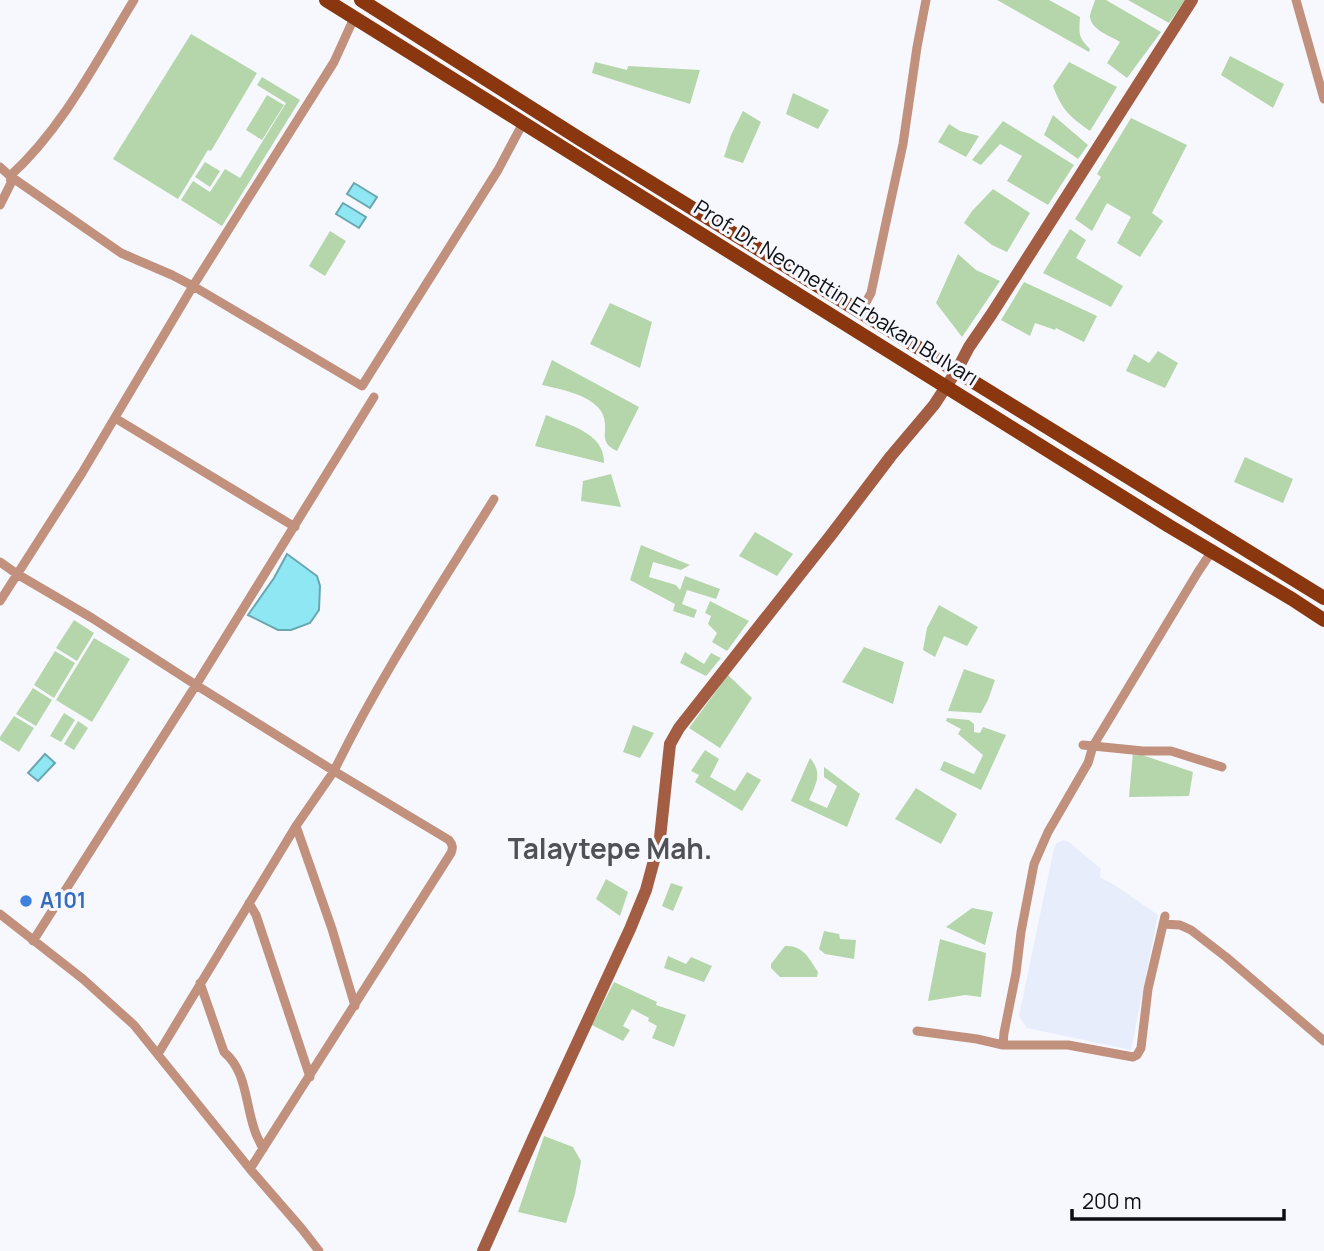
<svg xmlns="http://www.w3.org/2000/svg" width="1324" height="1251" font-family="Manrope,sans-serif">
	<style>
		.built { fill: #e8edfc }
		.green { fill: #b5d6aa }
		.water { fill: #90e7f4; stroke: #69a6b0; stroke-width: 2 }
		.lines { fill: none; stroke-linecap: round; stroke-linejoin: round }
		.street { stroke: #c1917d; stroke-width: 9 }
		.secondary { stroke: #a25d42; stroke-width: 12 }
		.primary { stroke: #8a360e; stroke-width: 14 }
		.shop-dot { fill: #3f7fe0; stroke: #f6f8fe; stroke-width: 2.5 }
		.labels { text-anchor: middle; stroke-width: 6; stroke-linejoin: round; paint-order: stroke }
		.street-label { font-size: 21px; fill: #0e0f12; stroke: #f6f8fe }
		.shop-label { font-size: 21px; font-weight: bold; fill: #366cbe; stroke: #f6f8fe; text-anchor: start }
		.district-label { font-size: 28px; font-weight: bold; fill: #4f5157; stroke: #f6f8fe }
	</style>
	<rect width="100%" height="100%" fill="#f6f8fe"/>
	<path class="built" d="M 1063,840 L 1069,842 L 1101,869 L 1100,877 L 1116,886 L 1158,915 L 1131,1050 L 1027,1028 L 1019,1016 L 1054,848 L 1056,844 Z"/>
	<path class="green" d="M 997,0 L 1049,0 L 1080,17 C 1079,34 1078,37 1090,49 L 1089,52 Z
		M 1095,0 L 1106,0 L 1161,32 L 1127,78 L 1107,63 L 1120,42 C 1111,36 1091,30 1090,17 C 1090,12 1094,5 1095,0 Z
		M 1128,0 L 1185,0 L 1169,23 Z
		M 191,34 L 257,73 L 211,151 L 208,150 L 178,199 L 113,159 Z
		M 1230,56 L 1284,84 L 1273,108 L 1221,75 Z
		M 595,62 L 627,70 L 628,66 L 700,70 L 690,104 L 592,73 Z
		M 1069,62 L 1117,87 L 1090,131 C 1069,116 1062,110 1053,86 Z
		M 262,77 L 300,100 L 222,226 L 181,200 L 193,181 L 210,192 L 225,169 L 240,178 L 286,103 L 257,85 Z
		M 793,93 L 829,110 L 818,129 L 786,114 Z
		M 267,95 L 284,105 L 262,140 L 246,130 Z
		M 743,111 L 761,122 L 743,163 L 724,157 L 731,135 Z
		M 1053,115 L 1088,145 L 1078,159 L 1044,135 Z
		M 1131,118 L 1187,145 L 1152,213 L 1163,221 L 1140,257 L 1117,243 L 1131,217 L 1107,203 L 1092,231 L 1075,219 L 1101,177 L 1097,174 Z
		M 1003,121 L 1074,165 L 1048,205 L 1007,181 L 1022,156 L 1000,144 L 981,165 L 972,160 Z
		M 949,124 L 960,131 L 979,136 L 966,157 L 938,142 Z
		M 205,162 L 220,171 L 210,187 L 195,177 Z
		M 993,189 L 1030,213 L 1007,252 L 992,245 L 964,223 L 972,211 Z
		M 1070,229 L 1086,240 L 1076,258 L 1123,286 L 1111,307 L 1043,273 Z
		M 330,231 L 346,241 L 325,276 L 309,266 Z
		M 958,254 L 976,270 L 1000,281 L 962,337 L 936,303 Z
		M 1024,282 L 1097,316 L 1084,342 L 1056,328 L 1055,330 L 1035,323 L 1030,336 L 1001,320 Z
		M 610,303 L 652,322 L 640,368 L 590,344 Z
		M 1158,351 L 1178,363 L 1165,388 L 1126,371 L 1134,354 L 1149,363 Z
		M 552,360 L 639,407 L 617,451 C 598,442 608,434 604,418 C 599,396 560,389 542,385 Z
		M 546,415 C 569,425 605,433 604,463 L 535,446 Z
		M 1245,457 L 1293,479 L 1283,503 L 1234,482 Z
		M 611,474 L 621,507 L 581,501 L 583,481 Z
		M 755,532 L 793,554 L 777,576 L 739,556 Z
		M 641,545 L 690,565 L 681,570 L 653,562 L 649,577 L 676,585 L 680,590 L 685,576 L 720,589 L 716,599 L 687,590 L 682,604 L 697,610 L 694,618 L 673,611 L 675,604 L 630,580 Z
		M 710,601 L 749,621 L 727,651 L 712,642 L 717,633 L 708,624 L 711,616 L 705,613 Z
		M 939,605 L 978,627 L 967,646 L 944,636 L 935,657 L 923,650 L 927,628 Z
		M 74,620 L 94,633 L 77,661 L 56,648 Z
		M 94,638 L 130,659 L 92,722 L 56,700 Z
		M 864,647 L 904,662 L 893,704 L 842,682 Z
		M 55,651 L 75,663 L 54,698 L 34,685 Z
		M 685,652 L 704,664 L 711,653 L 721,658 L 706,676 L 680,663 Z
		M 964,669 L 995,680 L 988,700 L 981,713 L 948,711 Z
		M 728,675 L 752,698 L 720,748 L 689,728 Z
		M 33,688 L 52,700 L 36,726 L 16,714 Z
		M 64,713 L 75,720 L 61,742 L 50,736 Z
		M 14,716 L 34,728 L 19,752 L 0,740 L 0,737 Z
		M 947,718 L 969,720 L 974,724 L 974,732 L 980,733 L 983,727 L 1006,735 L 981,790 L 940,770 L 944,761 L 974,774 L 983,755 L 958,734 L 961,729 L 946,721 Z
		M 78,721 L 88,728 L 74,750 L 64,744 Z
		M 633,725 L 654,733 L 640,758 L 623,752 Z
		M 705,750 L 719,759 L 710,777 L 735,791 L 747,772 L 761,780 L 742,811 L 695,782 L 699,775 L 691,771 Z
		M 1133,752 L 1193,772 L 1189,796 L 1129,797 Z
		M 810,758 C 823,773 816,784 809,800 L 827,808 L 837,786 L 824,777 L 824,767 L 860,794 L 847,827 L 791,801 Z
		M 916,788 L 957,814 L 941,844 L 895,819 Z
		M 606,879 L 628,892 L 620,916 L 596,899 Z
		M 671,883 L 683,887 L 673,911 L 662,906 Z
		M 972,908 L 993,912 L 985,945 L 946,927 Z
		M 824,931 L 839,934 L 840,939 L 856,940 L 854,959 L 825,954 L 819,949 Z
		M 940,939 L 986,953 L 981,997 L 965,995 L 928,1001 Z
		M 785,946 C 803,945 809,958 818,972 L 817,977 L 780,977 L 771,968 L 771,964 Z
		M 668,956 L 686,964 L 691,957 L 712,966 L 704,982 L 664,968 Z
		M 614,982 L 657,1002 L 656,1005 L 686,1015 L 674,1047 L 652,1038 L 657,1026 L 648,1021 L 649,1018 L 632,1009 L 623,1026 L 630,1030 L 623,1041 L 592,1025 Z
		M 544,1136 L 573,1147 L 581,1161 L 575,1194 L 566,1223 L 518,1212 Z"/>
	<path class="water" d="M 354,183 L 377,197 L 370,208 L 347,194 Z
		M 343,203 L 366,217 L 359,228 L 336,214 Z
		M 287,554 L 317,576 L 320,586 L 319,610 L 310,623 L 291,630 L 278,630 L 248,615 L 274,578 Z
		M 45,754 L 55,763 L 38,781 L 28,773 Z"/>
	<g class="lines">
		<path class="street" d="M 134,0 C 97,60 63,128 10,176 L 121,253 L 172,275 L 193,286 L 362,386 L 498,170 L 523,123
			M 1296,0 L 1324,99
			M 0,167 L 10,176 L 11,183 L 0,205
			M 861,311 L 871,293 L 885,227 L 903,144 L 917,47 L 926,0
			M 115,418 L 295,527
			M 0,562 L 17,574 L 92,618 L 196,685 L 334,771 C 380,676 439,588 494,499
			M 0,601 L 82,473 L 193,286 L 334,62 L 354,18
			M 1083,745 L 1143,751 L 1171,751 L 1222,767
			M 296,826 L 332,929 L 355,1006
			M 249,903 L 256,915 L 310,1077
			M 0,914 L 83,979 L 134,1025 L 250,1169 L 302,1229 L 319,1251
			M 1163,924 L 1180,925 L 1191,930 L 1226,957 L 1324,1041
			M 33,941 L 196,685 L 374,397
			M 200,983 L 224,1052 C 248,1072 245,1107 256,1134 C 258,1139 261,1144 263,1149
			M 917,1031 L 977,1039 L 1003,1045 L 1068,1045 L 1133,1057 L 1137,1055 L 1141,1048 L 1148,989 L 1165,916
			M 1003,1045 L 1004,1033 L 1016,973 L 1021,932 L 1034,864 L 1048,832 L 1088,763 L 1093,746 L 1198,572 L 1212,551
			M 158,1054 L 296,826 L 334,771 L 449,840 C 453,845 453,848 451,853 L 250,1169"/>
		<path class="secondary" d="M 483,1251 L 536,1132 L 630,929 L 646,890 L 660,838 L 670,744 L 679,728 L 831,535 L 891,456 L 934,405 L 957,370 L 969,347 L 991,315 L 1192,0"/>
		<path class="primary" d="M 326,0 L 1169,526 L 1292,599 L 1324,620
			M 361,0 L 580,139 L 1324,598"/>
	</g>
	<circle class="shop-dot" cx="26" cy="901" r="7"/>
	<g class="labels">
		<g class="street-label">
			<text transform="translate(836 293) rotate(32)" y="7">Prof. Dr. Necmettin Erbakan Bulvarı</text>
		</g>
		<g class="shop-label">
			<text x="40" y="908">A101</text>
		</g>
		<g class="district-label">
			<text x="610" y="859">Talaytepe Mah.</text>
		</g>
	</g>
	<path d="M1072 1209v10h212v-10" fill="none" stroke="#0e0f12" stroke-width="3.5"/>
	<text x="1082" y="1209" font-size="21" fill="#0e0f12" stroke="#f6f8fe" stroke-width="5" paint-order="stroke">200 m</text>
</svg>
